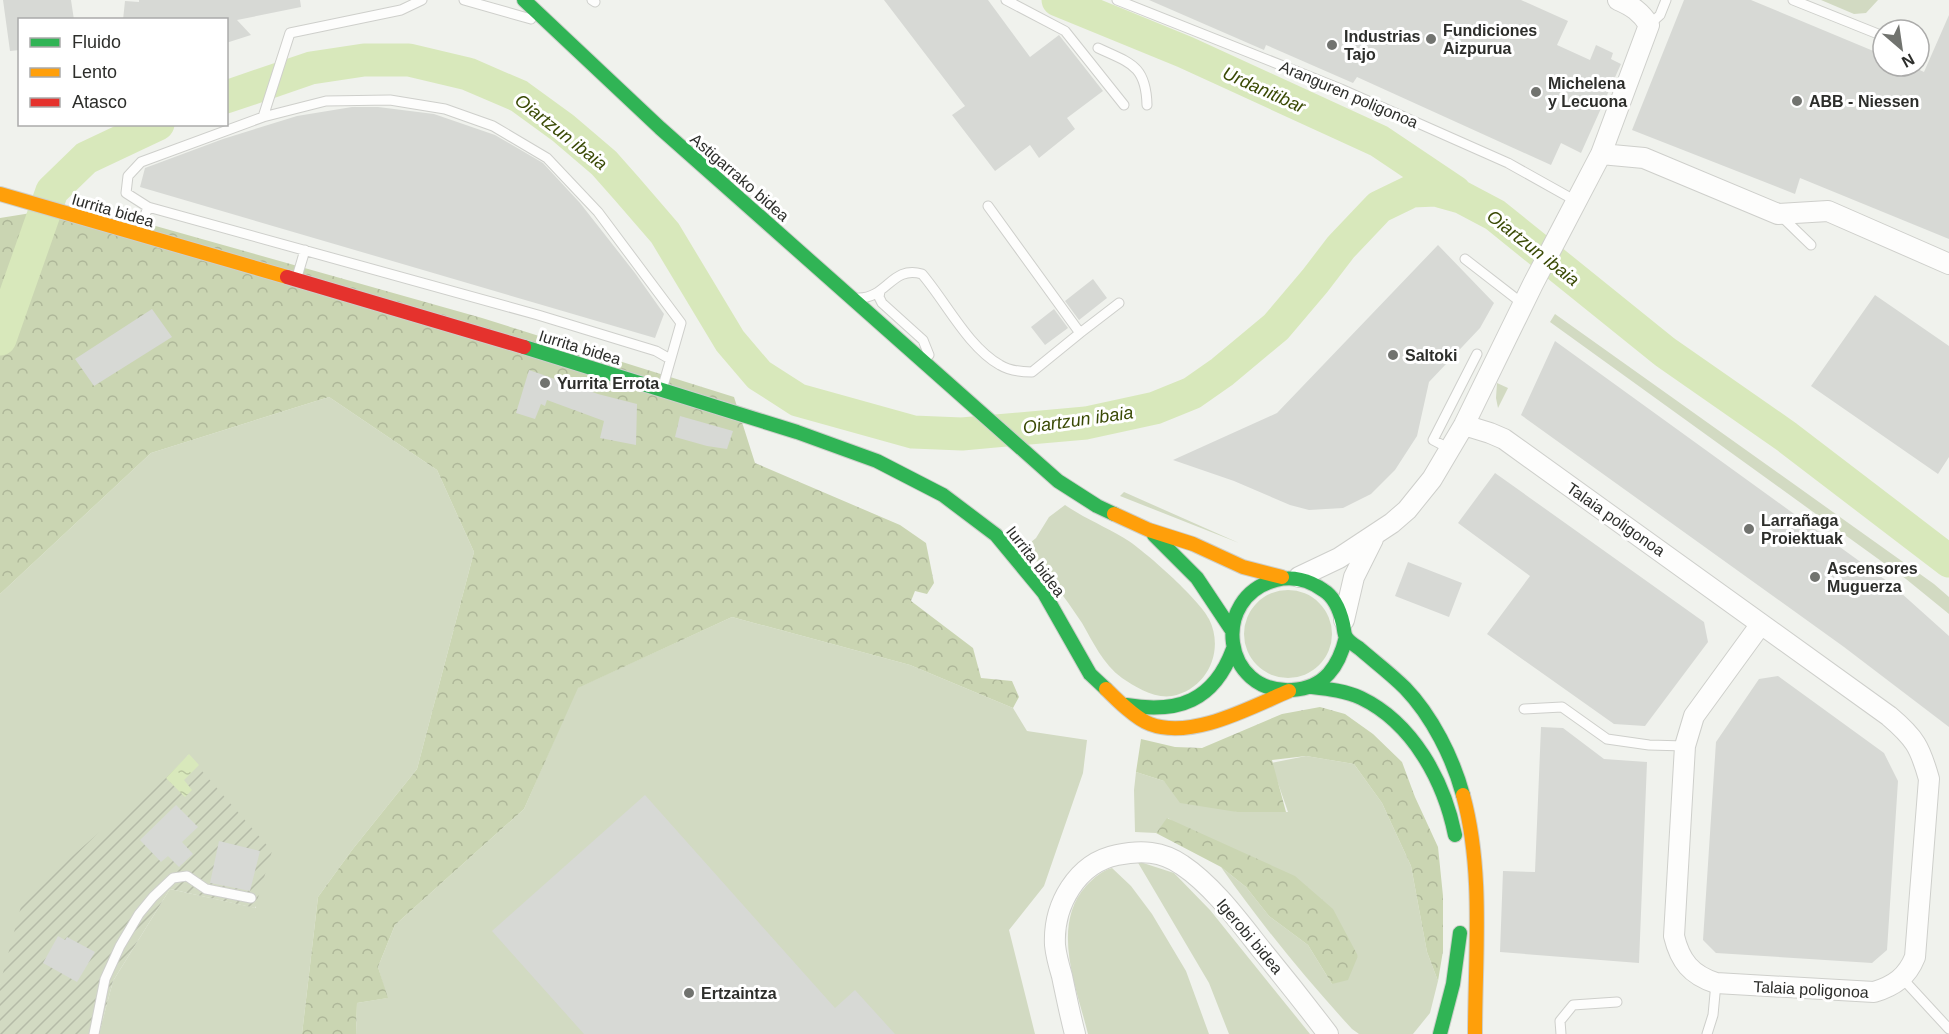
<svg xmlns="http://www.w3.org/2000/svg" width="1949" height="1034" font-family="Arial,sans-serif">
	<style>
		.grass { fill: #d2dac2 }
		.forest { fill: url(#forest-crowns) }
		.garden { fill: url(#garden-furrows) }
		.water { fill: url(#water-ripples) }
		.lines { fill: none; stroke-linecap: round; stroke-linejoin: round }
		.river { stroke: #d8e8bb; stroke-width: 33 }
		.building { fill: #d7d9d5 }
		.lane-casing { stroke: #cecfcb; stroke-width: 11 }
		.street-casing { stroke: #cecfcb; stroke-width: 22 }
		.fast-casing { stroke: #cecfcb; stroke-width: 16 }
		.slow-casing { stroke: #cecfcb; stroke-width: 16 }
		.jam-casing { stroke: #cecfcb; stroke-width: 16 }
		.lane { stroke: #fdfdfc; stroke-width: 9 }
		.street { stroke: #fdfdfc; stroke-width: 20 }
		.fast { stroke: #30b455; stroke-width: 14 }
		.slow { stroke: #ff9f0a; stroke-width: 14 }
		.jam { stroke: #e5322d; stroke-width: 14 }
		.poi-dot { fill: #71736f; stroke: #fff; stroke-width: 2 }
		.labels { text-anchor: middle; stroke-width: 6; stroke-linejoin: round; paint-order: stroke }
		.poi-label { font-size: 16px; font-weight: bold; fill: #2d2e2b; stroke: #fff; text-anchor: start }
		.street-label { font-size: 16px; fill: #2d2e2b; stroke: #fff }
		.water-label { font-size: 18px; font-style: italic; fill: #3a4a05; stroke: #fff }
	</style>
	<defs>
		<pattern id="forest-crowns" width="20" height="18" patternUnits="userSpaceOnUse" patternTransform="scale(1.5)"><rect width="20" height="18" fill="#cad5b2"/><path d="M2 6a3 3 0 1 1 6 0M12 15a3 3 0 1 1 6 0" fill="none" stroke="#aeb799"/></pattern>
		<pattern id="garden-furrows" width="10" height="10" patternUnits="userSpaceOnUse" patternTransform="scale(1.5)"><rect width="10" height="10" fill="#d2dac2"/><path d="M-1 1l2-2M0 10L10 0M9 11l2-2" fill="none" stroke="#b5bba7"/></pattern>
		<pattern id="water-ripples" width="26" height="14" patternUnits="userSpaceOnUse" patternTransform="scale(1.5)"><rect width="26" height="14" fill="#d8e8bb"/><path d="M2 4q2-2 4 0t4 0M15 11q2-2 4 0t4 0" fill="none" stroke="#bac7a1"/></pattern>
	</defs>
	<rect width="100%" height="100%" fill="#f0f2ed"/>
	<path class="grass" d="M 1821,0 L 1878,0 L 1866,13 L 1854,14 Z
		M 1555,314 L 1934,584 L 1949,597 L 1949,614 L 1906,579 L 1550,322 Z
		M 1497,383 L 1508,388 L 1498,408 L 1496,398 Z
		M 329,397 L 437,470 L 474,552 L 417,769 L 352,850 L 318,897 L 302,1034 L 99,1034 L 113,981 L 170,889 L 256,908 L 188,755 L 0,984 L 0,594 L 151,453 Z
		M 1124,492 L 1239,543 L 1120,496 Z
		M 1065,505 C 1084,518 1104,526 1124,538 C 1143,549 1200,600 1209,619 C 1225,651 1207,689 1172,696 C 1155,699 1135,687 1122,678 C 1103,664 1093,642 1082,623 C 1064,596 1045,571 1025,547 L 1036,538 L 1049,517 Z
		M1244 634a44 44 0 1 1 88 0a44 44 0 1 1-88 0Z
		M 732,617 L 910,665 L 1013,708 L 1027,731 L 1087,740 L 1083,773 L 1044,886 L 1009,930 L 1035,1034 L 356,1034 L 357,1003 L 387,998 L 378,967 L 395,925 L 524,809 L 577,688 Z
		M 1306,756 L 1354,764 L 1382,803 L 1411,866 L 1427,952 L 1438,981 L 1430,1013 L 1413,1034 L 1359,1034 L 1352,1029 C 1305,978 1261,924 1221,867 L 1246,887 L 1269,916 L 1308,945 L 1332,984 L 1358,956 L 1168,818 L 1156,833 L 1135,832 L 1134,790 L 1136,772 L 1164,781 L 1237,812 L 1288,812 L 1271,763 Z
		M 1137,861 L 1174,873 L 1210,910 L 1310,1034 L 1229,1034 L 1209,983 Z
		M 1112,868 L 1131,886 L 1152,914 L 1186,971 L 1209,1034 L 1088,1034 C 1077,989 1050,926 1086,886 C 1094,878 1101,871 1112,868 Z"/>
	<path class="forest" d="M 81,205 L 482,318 L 734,397 L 755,463 L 900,525 L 926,543 L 934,583 L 927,594 L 915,591 L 911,601 L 973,648 L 981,678 L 1012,681 L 1019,697 L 1013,708 L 910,665 L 732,617 L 578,688 L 524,809 L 395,925 L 378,967 L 388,998 L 357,1003 L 356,1034 L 302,1034 L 318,897 L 352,850 L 417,769 L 474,552 L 437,470 L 329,397 L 151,453 L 0,594 L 0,218 Z
		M 1320,707 L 1345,714 L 1373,734 L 1402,762 L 1415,797 L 1438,847 L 1443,896 L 1443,951 L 1438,981 L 1427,952 L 1411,866 L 1382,803 L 1354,764 L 1306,756 L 1272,760 L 1286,812 L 1237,812 L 1180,803 L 1164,781 L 1136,772 L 1141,739 L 1175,747 L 1202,748 L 1282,714 Z
		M 1167,818 L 1295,876 L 1333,909 L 1358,956 L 1348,980 L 1332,984 L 1308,945 L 1269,916 L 1246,887 L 1221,867 L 1156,833 Z"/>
	<path class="garden" d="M 188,755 L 272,851 L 255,908 L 170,889 L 113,981 L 99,1034 L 0,1034 L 0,984 L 23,899 Z"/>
	<path class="water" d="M 189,754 L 199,765 L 184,780 L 192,790 L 185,797 L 166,778 Z"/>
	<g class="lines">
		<path class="river" d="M 1058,0 L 1185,52 L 1379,141 L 1455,192
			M 226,97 L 311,68 L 364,60 L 409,60 L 468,74 L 519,96 L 563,128 L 604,163 L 627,189 L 665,233 L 730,341 L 759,375 L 798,400 L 913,432 L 962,434 L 1086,423 L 1155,408 L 1192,393 L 1222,372 L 1276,327 L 1315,281 L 1341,247 L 1379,207 L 1412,191 L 1436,190 L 1461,197 L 1495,215 L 1665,352 L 1787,437 L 1949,561
			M 0,339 L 52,191 L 86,158 L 158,124"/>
	</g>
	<path class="building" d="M 3,0 L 71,0 L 74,20 L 20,20 L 20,50 L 10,51 Z
		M 139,0 L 300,0 L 301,7 L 237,20 L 251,35 L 226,43 L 226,20 L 123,20 L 125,1 L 139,2 Z
		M 884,0 L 988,0 L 1030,57 L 1059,35 L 1103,91 L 1067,118 L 1075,129 L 1039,158 L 1030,145 L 995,171 L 952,115 L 965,106 Z
		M 1149,0 L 1521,0 L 1568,21 L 1557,45 L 1590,60 L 1596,45 L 1613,53 L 1611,59 L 1621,64 L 1581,153 L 1561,143 L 1551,165 L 1357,77 L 1353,83 L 1266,45 L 1264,50 Z
		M 1684,0 L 1751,0 L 1883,55 L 1883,66 L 1911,66 L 1924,72 L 1949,15 L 1949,239 L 1800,178 L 1795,194 L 1632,130 Z
		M 352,107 L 378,107 L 434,114 L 495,135 L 543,163 L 580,203 L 635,273 L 664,314 L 655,338 L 140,187 L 145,168 L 223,139 L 297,116 Z
		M 1438,245 L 1494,303 L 1480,328 L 1429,382 L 1417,436 L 1395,470 L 1371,494 L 1343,508 L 1309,510 L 1290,505 L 1234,481 L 1173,460 L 1277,413 Z
		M 1093,279 L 1107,298 L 1079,320 L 1065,301 Z
		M 1875,295 L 1949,346 L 1949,457 L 1938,474 L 1811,386 Z
		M 152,309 L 172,337 L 94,386 L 75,359 Z
		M 1054,309 L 1068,328 L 1045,345 L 1031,327 Z
		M 1555,341 L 1891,584 L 1949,636 L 1949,727 L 1844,647 L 1521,415 Z
		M 529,370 L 598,394 L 637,404 L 636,445 L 600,438 L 604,421 L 547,400 L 545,406 L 541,404 L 535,419 L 516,413 Z
		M 680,416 L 733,431 L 727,449 L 707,446 L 675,437 Z
		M 1495,473 L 1704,622 L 1708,642 L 1645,726 L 1614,724 L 1487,634 L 1530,576 L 1458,523 Z
		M 1408,562 L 1462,583 L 1449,617 L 1395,596 Z
		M 1778,676 L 1884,753 L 1898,781 L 1887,950 L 1872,963 L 1716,953 L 1703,940 L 1716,742 L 1759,679 Z
		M 1541,727 L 1563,728 L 1604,759 L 1647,762 L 1639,963 L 1500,952 L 1503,871 L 1535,872 Z
		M 645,795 L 835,1008 L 855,990 L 895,1034 L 584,1034 L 492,931 Z
		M 176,805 L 198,827 L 182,842 L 193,854 L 179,867 L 168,856 L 161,862 L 140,840 Z
		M 219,841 L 260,851 L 250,891 L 210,883 Z
		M 58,936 L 65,940 L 67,937 L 95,952 L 77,982 L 43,963 Z"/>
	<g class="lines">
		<defs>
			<path id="lane" d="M 464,0 L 531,19
				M 592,0 L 595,2
				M 1006,0 L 1065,31 L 1124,105
				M 1117,0 L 1341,89 L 1508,163 L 1576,201
				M 1793,0 L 1883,36
				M 1649,25 L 1660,15 L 1666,0
				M 1098,48 C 1130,63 1146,65 1147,105
				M 263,117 L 290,33 L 401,10 L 422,0
				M 1780,215 L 1811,245
				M 139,233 L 148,207
				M 1465,259 L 1523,304
				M 297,277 L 305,250
				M 880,291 L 879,297 L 882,303 L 923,340 L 929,355
				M 859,298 C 887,298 892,265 922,274 C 946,302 968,347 1000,365 C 1010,371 1021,372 1032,372 L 1080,333 L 988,206
				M 1080,333 L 1119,303
				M 663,386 L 681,323 L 598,212 L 547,158 L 493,126 L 445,109 L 390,100 L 326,101 L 263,117 L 141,162 L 128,176 L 126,193 L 148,207 L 538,315 L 656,351 L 670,359
				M 1450,449 L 1433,440 L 1477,354
				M 1524,709 L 1562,707 L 1607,739 L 1649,745 L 1685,746
				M 1902,978 L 1949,1029
				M 94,1034 L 105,979 L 120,946 L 139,914 L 153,897 L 173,878 L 187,876 L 206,889 L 251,898
				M 1561,1034 L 1560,1021 L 1573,1005 L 1617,1002
				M 1707,1034 L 1713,1015 L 1716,983"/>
			<path id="street" d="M 1601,154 L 1644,158 L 1778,214 L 1828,211 L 1949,264
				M 1464,425 L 1490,433 L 1504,439 L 1889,716 C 1915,738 1920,747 1929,779 L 1915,957 C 1907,977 1894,986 1874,992 L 1716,983 C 1691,975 1680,961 1674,936 L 1685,746 L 1694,716 L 1761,624
				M 1299,577 L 1339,558 L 1392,523 L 1407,510 L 1432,479 L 1464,425 L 1533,284 L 1601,154 L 1649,25 C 1641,12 1632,6 1618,0
				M 1344,620 L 1354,577 L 1373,539
				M 1075,1034 C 1070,1015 1066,995 1062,976 C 1059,966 1056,955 1055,945 C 1053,905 1077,863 1117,855 C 1141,850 1162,851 1182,865 C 1212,885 1238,920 1260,948 C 1283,976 1306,1005 1328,1034"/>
			<path id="fast" d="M 524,0 L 660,128 L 1058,481 L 1097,506 L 1114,514
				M 524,347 L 797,432 L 877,461 L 943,495 L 996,535 L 1044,593 L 1090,674 L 1106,689
				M 1154,535 L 1197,578 L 1231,629
				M 1346,637 C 1339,666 1325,688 1292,690 C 1222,694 1210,597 1276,580 C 1292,576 1309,580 1323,590 C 1335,597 1340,611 1343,624 C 1344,628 1344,634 1346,637 C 1349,642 1356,646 1360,649 C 1375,662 1391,674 1405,688 C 1432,716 1453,758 1463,795
				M 1311,687 C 1328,689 1346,691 1361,698 C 1413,723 1444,781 1455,835
				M 1126,705 C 1178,714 1214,701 1233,649
				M 1440,1034 L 1453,984 L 1460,933"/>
			<path id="slow" d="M 0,194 L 287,277
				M 1114,514 L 1149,530 L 1193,544 L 1243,567 L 1282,577
				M 1106,689 C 1117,700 1136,719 1150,724 C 1192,740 1251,707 1289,691
				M 1463,795 C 1484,872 1475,955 1475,1034"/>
			<path id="jam" d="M 287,277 L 524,347"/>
		</defs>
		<use href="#lane" class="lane-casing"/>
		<use href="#street" class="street-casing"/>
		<use href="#fast" class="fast-casing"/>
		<use href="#slow" class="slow-casing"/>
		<use href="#jam" class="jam-casing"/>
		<use href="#lane" class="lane"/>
		<use href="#street" class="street"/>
		<use href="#fast" class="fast"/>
		<use href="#slow" class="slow"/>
		<use href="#jam" class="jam"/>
	</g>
	<g class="poi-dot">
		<circle cx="1431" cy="39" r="6"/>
		<circle cx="1332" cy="45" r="6"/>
		<circle cx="1536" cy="92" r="6"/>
		<circle cx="1797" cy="101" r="6"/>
		<circle cx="1393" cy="355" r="6"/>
		<circle cx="545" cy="383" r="6"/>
		<circle cx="1749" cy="529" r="6"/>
		<circle cx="1815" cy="577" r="6"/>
		<circle cx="689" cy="993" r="6"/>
	</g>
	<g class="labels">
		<g class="poi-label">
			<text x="1443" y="36">Fundiciones<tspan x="1443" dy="18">Aizpurua</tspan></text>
			<text x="1344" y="42">Industrias<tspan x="1344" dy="18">Tajo</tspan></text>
			<text x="1548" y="89">Michelena<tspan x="1548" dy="18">y Lecuona</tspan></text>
			<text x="1809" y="107">ABB - Niessen</text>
			<text x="1405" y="361">Saltoki</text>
			<text x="557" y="389">Yurrita Errota</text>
			<text x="1761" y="526">Larrañaga<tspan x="1761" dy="18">Proiektuak</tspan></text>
			<text x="1827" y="574">Ascensores<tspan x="1827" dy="18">Muguerza</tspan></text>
			<text x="701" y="999">Ertzaintza</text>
		</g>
		<g class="street-label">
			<text transform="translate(1349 94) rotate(23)" y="6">Aranguren poligonoa</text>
			<text transform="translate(740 177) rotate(41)" y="6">Astigarrako bidea</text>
			<text transform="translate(113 210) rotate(16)" y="6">Iurrita bidea</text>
			<text transform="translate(580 347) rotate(17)" y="6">Iurrita bidea</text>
			<text transform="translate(1616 519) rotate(35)" y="6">Talaia poligonoa</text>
			<text transform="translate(1036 561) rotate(52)" y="6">Iurrita bidea</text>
			<text transform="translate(1250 936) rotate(50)" y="6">Igerobi bidea</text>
			<text transform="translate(1811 989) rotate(3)" y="6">Talaia poligonoa</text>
		</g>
		<g class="water-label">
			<text transform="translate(1264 90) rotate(24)" y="6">Urdanitibar</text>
			<text transform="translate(561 132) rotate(38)" y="6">Oiartzun ibaia</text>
			<text transform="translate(1533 248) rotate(38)" y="6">Oiartzun ibaia</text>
			<text transform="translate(1078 420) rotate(-8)" y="6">Oiartzun ibaia</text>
		</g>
	</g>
	<rect x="18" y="18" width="210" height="108" fill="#ffffff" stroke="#ababaa" stroke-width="1.5"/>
	<rect x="30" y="38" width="30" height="9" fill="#30b455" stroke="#ababaa" stroke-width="1.5"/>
	<text x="72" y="48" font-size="18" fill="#2d2e2b">Fluido</text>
	<rect x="30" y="68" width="30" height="9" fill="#ff9f0a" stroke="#ababaa" stroke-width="1.5"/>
	<text x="72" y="78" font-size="18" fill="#2d2e2b">Lento</text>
	<rect x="30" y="98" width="30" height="9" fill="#e5322d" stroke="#ababaa" stroke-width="1.5"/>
	<text x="72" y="108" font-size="18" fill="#2d2e2b">Atasco</text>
	<g transform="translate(1901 48) rotate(151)"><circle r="28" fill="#ffffff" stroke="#ababaa" stroke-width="1.5"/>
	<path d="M0-4.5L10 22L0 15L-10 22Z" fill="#71736f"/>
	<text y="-9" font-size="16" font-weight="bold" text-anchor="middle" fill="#2d2e2b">N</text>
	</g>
</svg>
